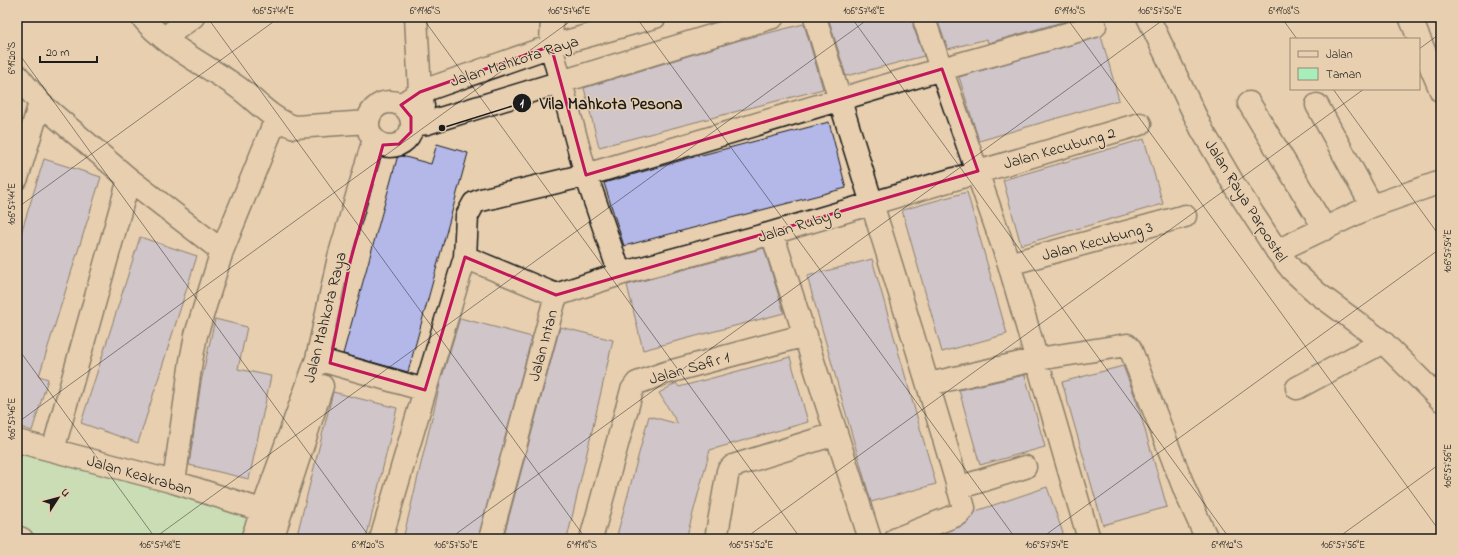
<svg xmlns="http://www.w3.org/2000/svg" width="1458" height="556" font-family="'Indie Flower',sans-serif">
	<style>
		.green { fill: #a7eebb; stroke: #62856c }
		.building { fill: #b3b8e9; stroke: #1c1c1c }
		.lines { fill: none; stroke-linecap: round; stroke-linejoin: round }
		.minor-casing { stroke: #1c1c1c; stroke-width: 25 }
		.major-casing { stroke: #1c1c1c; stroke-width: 25 }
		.minor { stroke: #e7cfaf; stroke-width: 22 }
		.major { stroke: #e7cfaf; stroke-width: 22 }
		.marked { fill: none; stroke: #c2185b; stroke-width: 3; stroke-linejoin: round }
		.ticks { fill: none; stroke: #1c1c1c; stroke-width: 1; stroke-opacity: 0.45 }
		.labels { text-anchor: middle; stroke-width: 3; stroke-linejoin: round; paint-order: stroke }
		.street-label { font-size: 16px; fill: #1c1c1c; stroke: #e7cfaf }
		.leader { fill: none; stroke: #1c1c1c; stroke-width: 1.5 }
		.callout-dot { fill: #1c1c1c; stroke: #e7cfaf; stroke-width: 1.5 }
		.mark-label { font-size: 12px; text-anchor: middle; font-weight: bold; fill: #fff }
		.callout-label { font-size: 17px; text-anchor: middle; font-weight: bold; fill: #1c1c1c; stroke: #e7cfaf; stroke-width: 3; stroke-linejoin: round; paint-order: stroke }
		.neatline { fill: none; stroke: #1c1c1c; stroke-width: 1.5 }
		.ticks-label { font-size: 10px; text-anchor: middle; fill: #1c1c1c }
	</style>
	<rect width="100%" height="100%" fill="#e7cfaf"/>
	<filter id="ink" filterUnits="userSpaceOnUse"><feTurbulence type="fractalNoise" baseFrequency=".025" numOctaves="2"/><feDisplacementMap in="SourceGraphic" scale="8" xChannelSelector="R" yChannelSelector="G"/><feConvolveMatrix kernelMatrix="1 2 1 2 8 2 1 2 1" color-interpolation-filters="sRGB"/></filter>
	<g filter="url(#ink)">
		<path class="green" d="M 17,444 L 272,520 L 264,539 L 42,539 L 17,530 Z"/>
		<path class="building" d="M 828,17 L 914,17 L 913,26 L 924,56 L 846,76 Z
			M 936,17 L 1068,17 L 1069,20 L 988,43 L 987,39 L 948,49 Z
			M 804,24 L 823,89 L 599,147 L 584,88 L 740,40 Z
			M 1101,36 L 1119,100 L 979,141 L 959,77 Z
			M 829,122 L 846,188 L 624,246 L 604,183 L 686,159 Z
			M 1144,139 L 1163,204 L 1021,245 L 1003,180 Z
			M 437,144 L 468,153 L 408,372 L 343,354 L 398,155 L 431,164 Z
			M 44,159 L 101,177 L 39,376 L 48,379 L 32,431 L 17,426 L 17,246 Z
			M 967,192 L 1007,334 L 942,352 L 902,210 Z
			M 140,237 L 197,256 L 138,443 L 81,423 Z
			M 764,248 L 784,313 L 643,350 L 627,285 Z
			M 872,259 L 936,484 L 871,502 L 807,276 Z
			M 460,318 L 532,337 L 478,539 L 403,539 L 441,380 Z
			M 215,319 L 247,327 L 238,369 L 271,376 L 249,479 L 189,465 L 201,382 Z
			M 560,327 L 613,340 L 567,539 L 503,539 Z
			M 790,357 L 808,422 L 710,450 L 686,539 L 616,539 L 649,416 L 678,424 L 659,393 L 676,383 L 679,387 Z
			M 1123,366 L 1137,402 L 1167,507 L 1103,525 L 1062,382 Z
			M 1025,375 L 1045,447 L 980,465 L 959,390 Z
			M 333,392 L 397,408 L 368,531 L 366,539 L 296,539 Z
			M 1047,487 L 1065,539 L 930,539 L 964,525 L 976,511 Z"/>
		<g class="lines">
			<defs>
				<path id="minor" d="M 142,17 C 163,44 207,66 236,86 C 256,100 271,120 295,127 L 368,122
					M 416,17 L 420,92 L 423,106
					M 552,17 L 551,46 L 586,175 L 620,274 L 556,295
					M 815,17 C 863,181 918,343 964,508 L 959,514 L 896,539
					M 1410,17 L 1441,91
					M 925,22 L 1009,264 L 1089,539
					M 164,38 L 193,17
					M 17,75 L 40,103 L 129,179 L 222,251 L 276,119
					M368 124a22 22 0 1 1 44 0a22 22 0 1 1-44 0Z
					M 1249,103 L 1325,229
					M 401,105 L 420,92 L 551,46 L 655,17
					M 1317,105 L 1372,206
					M 412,125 L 427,123 L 773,17
					M 17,178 L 40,103
					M 772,233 L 870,539
					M 1277,251 L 1372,206 L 1441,182
					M 465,257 L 556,295
					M 1009,264 L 1185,216
					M 620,274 L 772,233 L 1140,124
					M 317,359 L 425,390 L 381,539
					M 929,384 L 1038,359 L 1127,345 L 1130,348 L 1186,493 L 1207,539
					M 1297,388 L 1383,342
					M 425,390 L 465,257 L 467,216 L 474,203 L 481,200 L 586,175 L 942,69 L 1095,26
					M 17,441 L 174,482 L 261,510
					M 53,450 L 129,179
					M 174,482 L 191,361 L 196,335 L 222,251
					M 958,488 L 1025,467
					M 17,537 L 22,539
					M 252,539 L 317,359 L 339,257 L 374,139
					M 272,539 L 322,386
					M 490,539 L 556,295
					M 591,539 L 632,390 L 637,383 L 665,373 L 806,335
					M 716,539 L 728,471 L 733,466 L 835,434"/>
				<path id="major" d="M 1148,17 L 1202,130 L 1236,188 L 1277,251 L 1292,270 L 1317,293 L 1383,342 L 1441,400"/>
			</defs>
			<use href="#minor" class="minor-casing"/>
			<use href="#major" class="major-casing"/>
			<use href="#minor" class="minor"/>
			<use href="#major" class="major"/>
		</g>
	</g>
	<path d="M0 0H1458V556H0ZM 551,46 L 586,175 L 942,69 L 978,171 L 556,295 L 465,257 L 425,390 L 330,363 L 350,262 L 383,145 L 399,144 L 411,132 L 411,117 L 401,105 L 420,92 Z" fill="#e7cfaf" fill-opacity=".55" fill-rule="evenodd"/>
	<path class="marked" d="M 551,46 L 586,175 L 942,69 L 978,171 L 556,295 L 465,257 L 425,390 L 330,363 L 350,262 L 383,145 L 399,144 L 411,132 L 411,117 L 401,105 L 420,92 Z"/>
	<path class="ticks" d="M 207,17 L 586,539M 422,17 L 801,539M 636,17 L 1016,539M 851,17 L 1230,539M 1066,17 L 1441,533M 1281,17 L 1297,39M 1419,49 L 1441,33M 17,51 L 371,539M 1333,89 L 1441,238M 17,208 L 280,17M 17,347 L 156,539M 17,423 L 576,17M 153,539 L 871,17M 449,539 L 1167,17M 744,539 L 1364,89M 1040,539 L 1441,248M 1336,539 L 1441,463"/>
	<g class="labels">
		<g class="street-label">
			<text transform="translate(514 60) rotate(-18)" y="6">Jalan Mahkota Raya</text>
			<text transform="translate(1059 147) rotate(-16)" y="6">Jalan Kecubung 2</text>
			<text transform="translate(1247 200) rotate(58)" y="6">Jalan Raya Parpostel</text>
			<text transform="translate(799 224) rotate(-17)" y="6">Jalan Ruby 6</text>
			<text transform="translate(1097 240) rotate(-15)" y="6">Jalan Kecubung 3</text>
			<text transform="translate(324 317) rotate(-76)" y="6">Jalan Mahkota Raya</text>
			<text transform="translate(542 345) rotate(-75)" y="6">Jalan Intan</text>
			<text transform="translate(689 367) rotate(-16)" y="6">Jalan Safir 1</text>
			<text transform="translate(140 474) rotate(16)" y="6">Jalan Keakraban</text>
		</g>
	</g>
	<path class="leader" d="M442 128L522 103"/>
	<g class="callout-dot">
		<circle cx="442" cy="128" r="4"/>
		<circle cx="522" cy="103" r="10"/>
	</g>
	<g class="mark-label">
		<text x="522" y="107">1</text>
	</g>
	<g class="callout-label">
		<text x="611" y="109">Vila Mahkota Pesona</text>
	</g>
	<rect width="1458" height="556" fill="none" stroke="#e7cfaf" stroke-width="44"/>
	<rect x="1290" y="38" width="130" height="52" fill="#e7cfaf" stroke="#968774"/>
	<rect x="1298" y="51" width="20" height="6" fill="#e7cfaf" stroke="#968774"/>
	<text x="1326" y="58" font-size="12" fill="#1c1c1c">Jalan</text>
	<rect x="1298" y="68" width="20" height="12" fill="#a7eebb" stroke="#968774"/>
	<text x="1326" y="78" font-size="12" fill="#1c1c1c">Taman</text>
	<g transform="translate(58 498) rotate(54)" stroke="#e7cfaf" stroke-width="3" paint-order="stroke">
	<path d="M0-3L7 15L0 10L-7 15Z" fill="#1c1c1c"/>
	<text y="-6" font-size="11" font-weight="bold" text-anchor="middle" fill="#1c1c1c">U</text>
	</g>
	<path d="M40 56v6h57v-6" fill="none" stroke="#1c1c1c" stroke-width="2"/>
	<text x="46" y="56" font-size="12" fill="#1c1c1c" stroke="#e7cfaf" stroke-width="3" paint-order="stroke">20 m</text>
	<rect x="22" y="22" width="1414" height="512" class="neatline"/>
	<g class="ticks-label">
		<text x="273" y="14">106°57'44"E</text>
		<text x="425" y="14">6°19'16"S</text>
		<text x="569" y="14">106°57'46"E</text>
		<text x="864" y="14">106°57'48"E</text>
		<text x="1070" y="14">6°19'10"S</text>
		<text x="1160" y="14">106°57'50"E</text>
		<text x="1284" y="14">6°19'08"S</text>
		<text transform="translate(11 58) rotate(-90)" y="4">6°19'20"S</text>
		<text transform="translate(11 204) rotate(-90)" y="4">106°57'44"E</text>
		<text transform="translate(1447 251) rotate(-90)" y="4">106°57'54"E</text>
		<text transform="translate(11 419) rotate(-90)" y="4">106°57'46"E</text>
		<text transform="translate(1447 466) rotate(-90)" y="4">106°57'56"E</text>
		<text x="160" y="548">106°57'48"E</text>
		<text x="368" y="548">6°19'20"S</text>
		<text x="456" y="548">106°57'50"E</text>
		<text x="582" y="548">6°19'18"S</text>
		<text x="751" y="548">106°57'52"E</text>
		<text x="1047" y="548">106°57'54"E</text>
		<text x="1227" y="548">6°19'12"S</text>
		<text x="1343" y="548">106°57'56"E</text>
	</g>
</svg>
